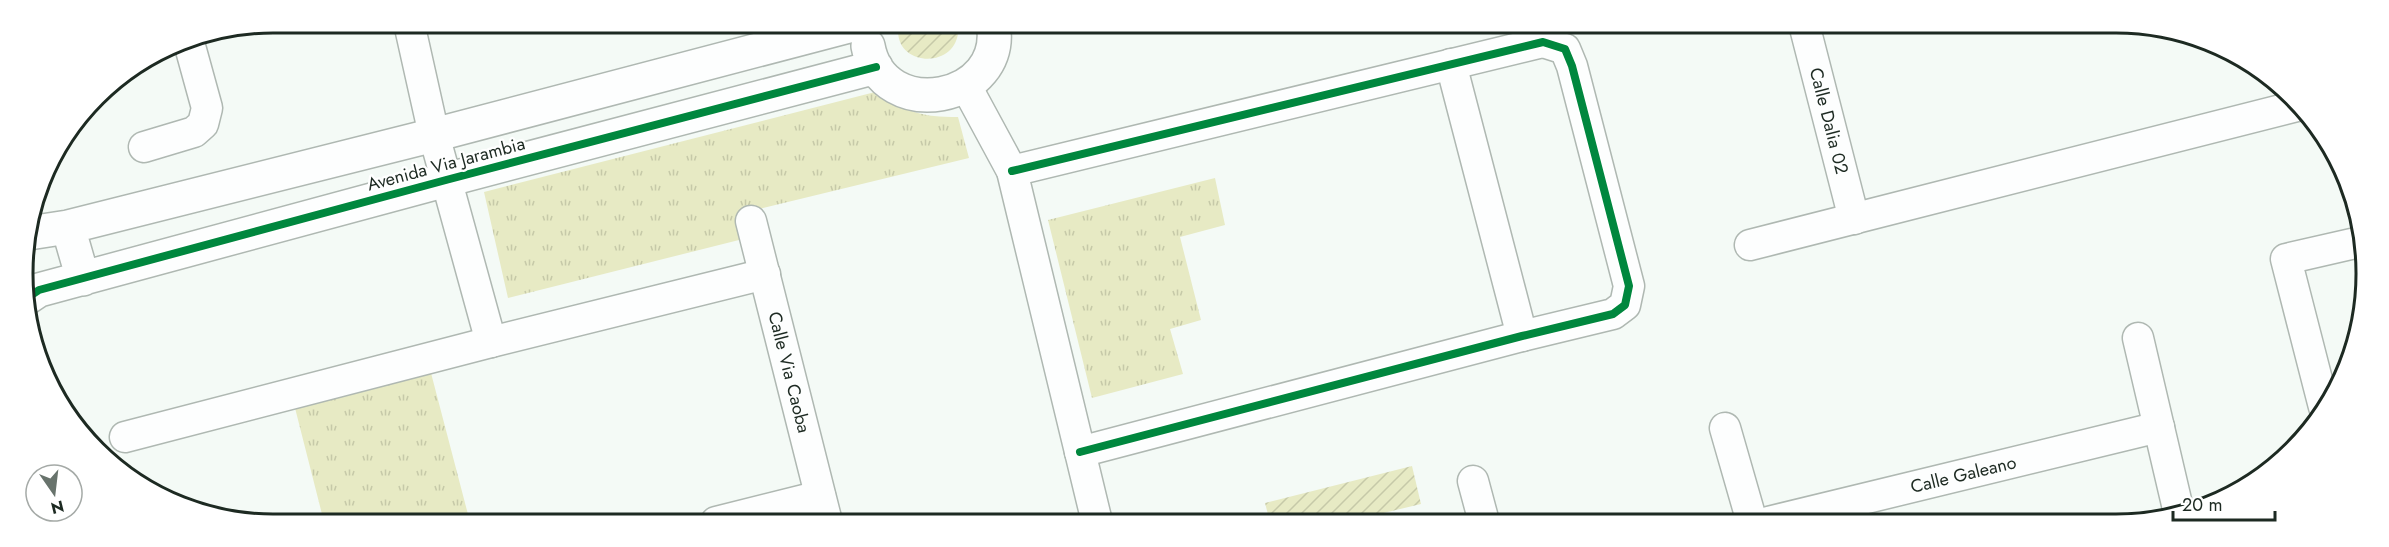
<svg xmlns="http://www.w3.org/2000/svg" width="2389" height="547" font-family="Jost,sans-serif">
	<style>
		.grass { fill: url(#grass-tufts) }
		.garden { fill: url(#garden-furrows) }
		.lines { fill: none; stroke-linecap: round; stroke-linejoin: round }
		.minor-casing { stroke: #afb8b2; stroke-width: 33 }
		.tertiary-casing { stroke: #afb8b2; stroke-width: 36 }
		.minor { stroke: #fdfefe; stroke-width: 30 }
		.tertiary { stroke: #fdfefe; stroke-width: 33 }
		.cycleway-casing { stroke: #fff; stroke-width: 11 }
		.cycleway { stroke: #00873e; stroke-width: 8 }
		.labels { text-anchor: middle; stroke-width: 4.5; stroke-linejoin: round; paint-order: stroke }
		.street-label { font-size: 18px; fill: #1d2a22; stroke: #fff }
		.rim { fill: none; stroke: #1d2a22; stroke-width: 3 }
	</style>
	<defs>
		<pattern id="grass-tufts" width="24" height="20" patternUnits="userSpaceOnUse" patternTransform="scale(1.5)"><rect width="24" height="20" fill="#e7eac4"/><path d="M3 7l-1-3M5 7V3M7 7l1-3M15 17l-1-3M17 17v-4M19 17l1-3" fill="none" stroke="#c6c9a8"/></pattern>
		<pattern id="garden-furrows" width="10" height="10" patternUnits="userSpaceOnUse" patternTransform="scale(1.5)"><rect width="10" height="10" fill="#e7eac4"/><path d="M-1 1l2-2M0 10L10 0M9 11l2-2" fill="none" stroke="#c6c9a8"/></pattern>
	</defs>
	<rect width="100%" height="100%" fill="#f4faf6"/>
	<path class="grass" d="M 879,91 C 908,113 921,117 958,117 L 969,158 L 738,214 L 743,239 L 508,298 L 484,192 Z
		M 1215,178 L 1225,225 L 1180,237 L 1201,320 L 1170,329 L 1183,374 L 1092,398 L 1048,220 Z
		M 431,373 L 470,522 L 324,522 L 295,408 Z"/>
	<path class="garden" d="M 899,23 L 958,23 C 964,72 889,69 899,23 Z
		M 1412,466 L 1421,504 L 1346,522 L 1270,522 L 1265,503 Z"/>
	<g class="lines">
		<defs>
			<g id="minor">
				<path d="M 409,23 L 434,135 L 491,342"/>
				<path id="s1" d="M 1804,24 L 1854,219"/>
				<path d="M 1451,64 L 1522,336"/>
				<path d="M 966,86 L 1012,171 L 1097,522"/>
				<path d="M 144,147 L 194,132 L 203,124 L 207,108 L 188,39"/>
				<path d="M 1012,171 L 1543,42 L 1565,49 L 1572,66 L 1629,286 L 1625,305 L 1613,314 L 1522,336 L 1080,452"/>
				<path id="s2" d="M 751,221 L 827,522"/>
				<path d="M 1750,245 L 2297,106"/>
				<path d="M 2138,338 L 2179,513"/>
				<path d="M 2324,407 L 2286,259 L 2360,242"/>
				<path d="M 1725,428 L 1752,522"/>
				<path d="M 125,437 L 491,342 L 765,274"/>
				<path d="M 1473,481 L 1484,522"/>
				<path d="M 716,522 L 820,496"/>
				<path id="s3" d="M 1768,522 L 2159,427"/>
			</g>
			<path id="tertiary" d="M 868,46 C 882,125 1008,102 993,23
				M 68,227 L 83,279
				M 29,233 L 68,227 L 434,135 L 860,23
				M 27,298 L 39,290 L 446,180 L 876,67"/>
		</defs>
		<use href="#minor" class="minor-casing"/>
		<use href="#tertiary" class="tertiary-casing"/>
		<use href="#minor" class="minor"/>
		<use href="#tertiary" class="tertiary"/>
		<defs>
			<path id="cycleway" d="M 1012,171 L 1543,42 L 1565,49 L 1572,66 L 1629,286 L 1625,305 L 1613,314 L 1522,336 L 1080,452
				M 27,298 L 39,290 L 446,180 L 876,67"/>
		</defs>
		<use href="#cycleway" class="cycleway-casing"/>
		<use href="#cycleway" class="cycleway"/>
	</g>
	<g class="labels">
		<g class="street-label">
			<text dy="6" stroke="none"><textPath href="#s1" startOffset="100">Calle Dalia 02</textPath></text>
			<text transform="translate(446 164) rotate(-15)" y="6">Avenida Via Jarambia</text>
			<text dy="6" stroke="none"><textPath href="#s2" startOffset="156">Calle Via Caoba</textPath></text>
			<text dy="6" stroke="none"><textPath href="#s3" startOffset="201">Calle Galeano</textPath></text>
		</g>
	</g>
	<path d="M0 0H2389V547H0ZM273 33H2116A240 240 0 0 1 2356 273V274A240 240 0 0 1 2116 514H273A240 240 0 0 1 33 274V273A240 240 0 0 1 273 33Z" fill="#fff" fill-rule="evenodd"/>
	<path class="rim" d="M273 33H2116A240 240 0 0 1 2356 273V274A240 240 0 0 1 2116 514H273A240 240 0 0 1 33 274V273A240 240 0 0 1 273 33Z"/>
	<g transform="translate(54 493) rotate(166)"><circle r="28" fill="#ffffff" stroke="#a5aaa7" stroke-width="1.5"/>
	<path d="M0-4.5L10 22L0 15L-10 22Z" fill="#68736c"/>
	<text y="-9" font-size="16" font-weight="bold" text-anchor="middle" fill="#1d2a22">N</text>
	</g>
	<path d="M2173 511v9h102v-9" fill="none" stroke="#1d2a22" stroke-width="3"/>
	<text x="2182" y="511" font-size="18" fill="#1d2a22" stroke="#ffffff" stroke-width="4.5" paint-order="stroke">20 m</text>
</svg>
